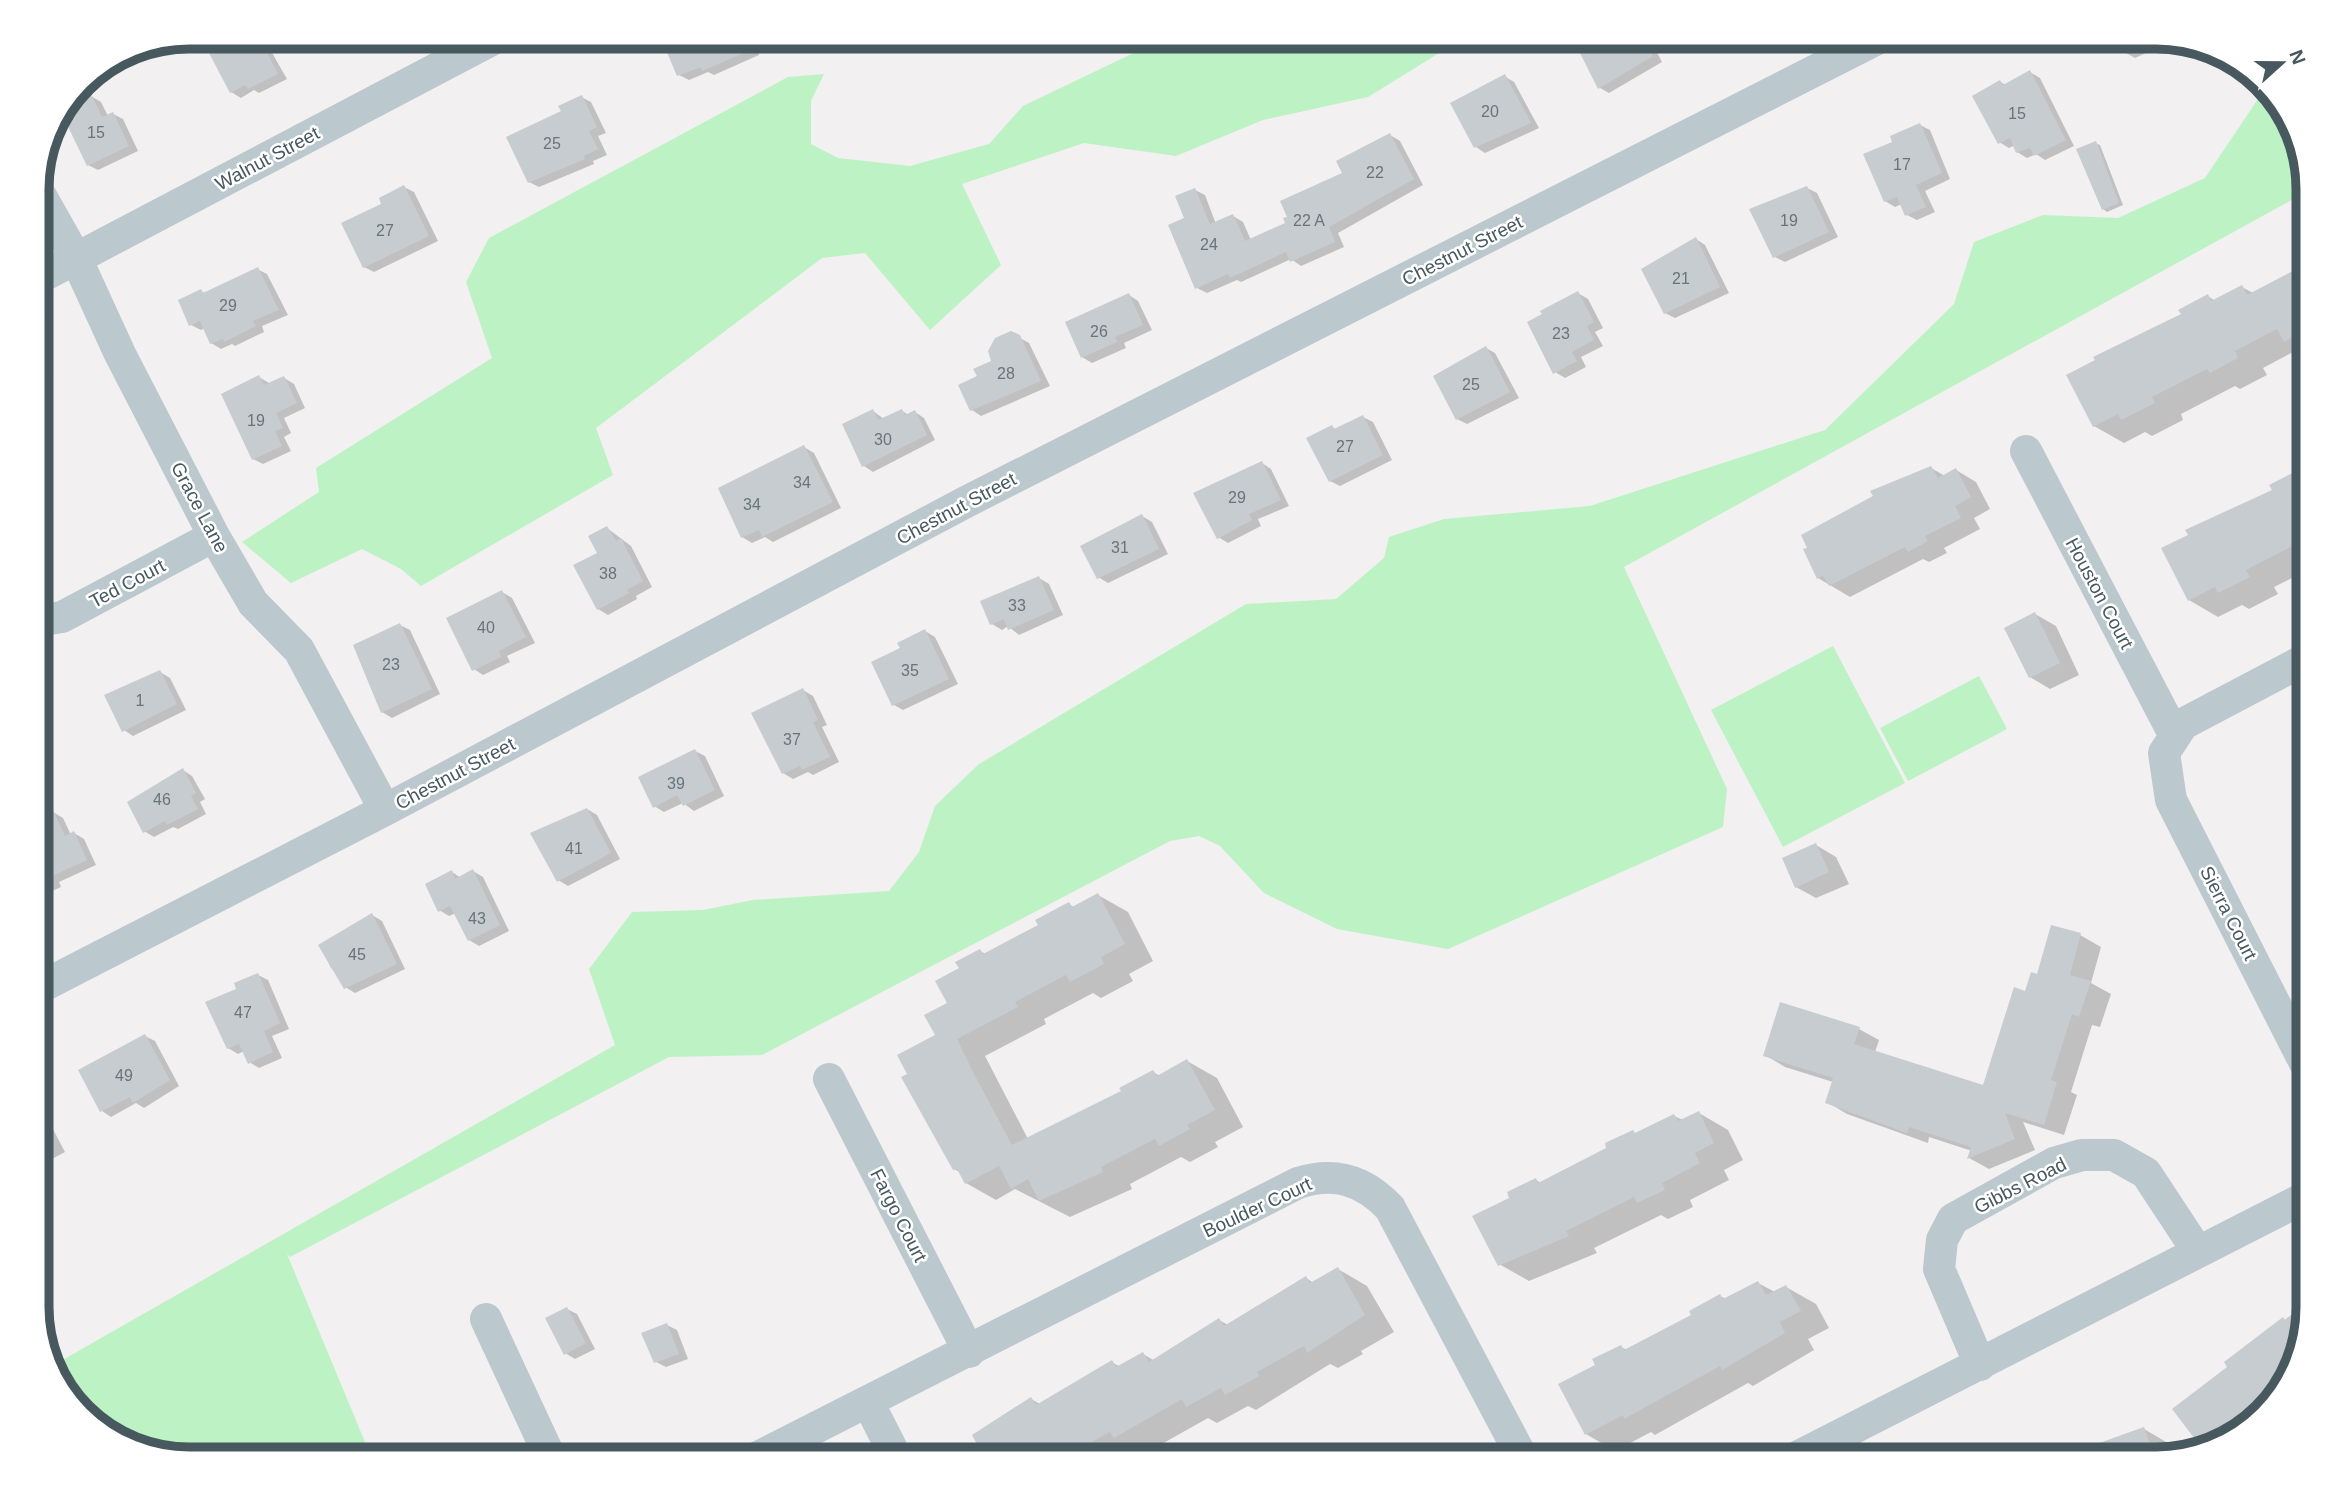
<svg xmlns="http://www.w3.org/2000/svg" width="2345" height="1496" font-family="Helvetica,sans-serif">
	<style>
		.green { fill: #bdf2c5 }
		.shadow { fill: #0003 }
		.building { fill: #c6ccd0 }
		.lines { fill: none; stroke-linecap: round; stroke-linejoin: round }
		.minor { stroke: #bbc8cd; stroke-width: 32 }
		.labels { text-anchor: middle; stroke-width: 5; stroke-linejoin: round; paint-order: stroke }
		.number-label { font-size: 16px; fill: #67757a }
		.street-label { font-size: 19px; fill: #47585e; stroke: #fff }
		.rim { fill: none; stroke: #47585e; stroke-width: 9 }
	</style>
	<rect width="100%" height="100%" fill="#f2f0f0"/>
	<path class="green" d="M 1167,37 L 1465,37 L 1368,97 L 1263,120 L 1176,156 L 1084,143 L 962,184 L 1001,265 L 930,330 L 865,253 L 822,258 L 596,428 L 613,475 L 421,586 L 401,569 L 362,549 L 291,583 L 242,542 L 319,492 L 316,468 L 492,358 L 466,282 L 489,238 L 788,77 L 824,74 L 811,101 L 811,144 L 838,158 L 910,166 L 989,144 L 1023,106 Z
		M 2260,83 L 2288,113 L 2308,191 L 1624,567 L 1727,789 L 1723,827 L 1448,949 L 1337,929 L 1264,893 L 1220,846 L 1199,836 L 1170,841 L 762,1055 L 669,1057 L 290,1257 L 287,1254 L 372,1459 L 189,1459 L 105,1434 L 57,1384 L 52,1366 L 615,1045 L 589,969 L 632,912 L 703,910 L 753,900 L 889,891 L 919,852 L 935,806 L 979,764 L 1246,604 L 1336,599 L 1384,558 L 1389,537 L 1444,519 L 1590,506 L 1825,430 L 1954,304 L 1974,242 L 2043,215 L 2118,218 L 2205,178 L 2260,96 Z
		M 1833,646 L 1905,783 L 1783,847 L 1711,710 Z
		M 1979,676 L 2007,729 L 1908,781 L 1880,728 Z"/>
	<path class="shadow" d="M 211,37 L 263,37 L 287,79 L 259,93 L 254,90 L 241,98 L 231,92 L 208,39 Z
		M 332,37 L 348,37 L 340,41 Z
		M 698,37 L 759,37 L 765,49 L 758,51 L 759,55 L 714,75 L 708,72 L 689,80 L 679,75 L 668,51 Z
		M 1579,37 L 1649,37 L 1662,62 L 1609,93 L 1600,88 L 1575,39 Z
		M 2118,37 L 2156,37 L 2172,41 L 2135,58 L 2126,53 Z
		M 2030,72 L 2040,78 L 2074,146 L 2045,160 L 2036,154 L 2027,158 L 2017,152 L 2015,145 L 2009,148 L 1999,142 L 2000,82 L 2006,85 Z
		M 1504,76 L 1514,82 L 1539,128 L 1485,153 L 1476,147 Z
		M 91,96 L 101,102 L 108,116 L 113,114 L 123,119 L 138,151 L 98,170 L 88,165 L 62,110 Z
		M 581,97 L 591,102 L 606,133 L 598,136 L 607,155 L 593,161 L 594,164 L 539,187 L 529,182 L 563,112 Z
		M 1920,125 L 1930,130 L 1950,179 L 1925,191 L 1935,212 L 1917,220 L 1907,215 L 1902,204 L 1895,207 L 1885,201 L 1894,143 Z
		M 1390,135 L 1400,141 L 1423,185 L 1338,233 L 1344,247 L 1301,266 L 1291,259 L 1241,282 L 1237,280 L 1207,293 L 1197,288 L 1187,218 L 1195,190 L 1205,195 L 1216,224 L 1233,216 L 1243,222 L 1251,240 L 1288,223 Z
		M 2095,143 L 2100,145 L 2123,205 L 2107,212 L 2103,209 Z
		M 404,187 L 414,192 L 438,241 L 374,272 L 364,267 L 384,204 Z
		M 1807,188 L 1817,193 L 1838,237 L 1785,262 L 1775,257 Z
		M 1696,239 L 1705,245 L 1729,293 L 1675,318 L 1665,313 Z
		M 2308,257 L 2308,354 L 2299,349 L 2263,368 L 2267,375 L 2240,389 L 2235,386 L 2181,414 L 2183,420 L 2152,436 L 2145,432 L 2124,443 L 2094,426 L 2183,315 L 2208,296 L 2215,301 L 2242,287 L 2253,293 L 2295,271 L 2292,266 Z
		M 257,269 L 267,274 L 288,315 L 262,326 L 264,332 L 235,346 L 232,344 L 221,349 L 211,343 L 205,328 L 201,330 L 191,325 L 201,291 L 206,294 Z
		M 1578,293 L 1588,299 L 1603,328 L 1595,332 L 1603,346 L 1581,357 L 1586,367 L 1565,378 L 1555,372 Z
		M 1129,295 L 1138,301 L 1152,330 L 1124,343 L 1126,348 L 1092,363 L 1082,357 Z
		M 1011,333 L 1029,343 L 1050,386 L 981,416 L 972,410 L 979,377 L 994,361 Z
		M 1486,348 L 1495,353 L 1519,398 L 1467,424 L 1457,419 Z
		M 259,377 L 269,383 L 284,378 L 294,384 L 305,408 L 284,418 L 291,433 L 284,437 L 291,451 L 263,464 L 253,459 Z
		M 37,411 L 49,436 L 37,442 Z
		M 873,411 L 884,419 L 902,411 L 909,415 L 915,412 L 924,418 L 935,440 L 873,472 L 864,466 Z
		M 1363,417 L 1373,422 L 1392,460 L 1340,486 L 1330,481 L 1332,427 L 1337,430 Z
		M 804,447 L 814,453 L 841,508 L 773,542 L 765,537 L 752,543 L 742,537 Z
		M 1262,463 L 1271,469 L 1289,506 L 1258,519 L 1261,526 L 1228,543 L 1218,537 Z
		M 1931,468 L 1945,476 L 1956,470 L 1976,482 L 1990,509 L 1974,518 L 1980,529 L 1944,548 L 1947,553 L 1929,562 L 1923,559 L 1850,597 L 1818,578 L 1875,497 L 1873,492 Z
		M 2300,471 L 2308,474 L 2308,570 L 2274,587 L 2278,594 L 2249,609 L 2242,605 L 2218,617 L 2189,600 L 2274,491 Z
		M 1142,516 L 1152,522 L 1168,554 L 1108,583 L 1098,577 Z
		M 607,528 L 631,546 L 652,587 L 636,596 L 637,599 L 608,615 L 598,609 L 599,553 Z
		M 1039,578 L 1049,584 L 1063,615 L 1019,635 L 1008,626 L 1002,630 L 992,624 Z
		M 502,592 L 512,598 L 535,643 L 507,656 L 510,662 L 483,675 L 474,669 Z
		M 2035,614 L 2056,626 L 2079,675 L 2050,689 L 2030,677 Z
		M 400,625 L 410,630 L 440,694 L 392,718 L 382,712 Z
		M 925,631 L 935,637 L 958,684 L 903,710 L 894,705 L 902,649 Z
		M 160,672 L 170,678 L 186,710 L 133,736 L 124,730 Z
		M 803,690 L 813,696 L 827,725 L 822,727 L 839,762 L 813,775 L 808,772 L 793,779 L 783,773 Z
		M 695,751 L 705,756 L 724,796 L 694,811 L 683,803 L 664,812 L 654,806 Z
		M 183,770 L 192,776 L 205,799 L 200,802 L 206,814 L 178,829 L 173,827 L 154,837 L 144,831 Z
		M 587,809 L 597,815 L 620,859 L 568,886 L 558,880 Z
		M 37,812 L 53,812 L 63,818 L 71,835 L 74,833 L 84,839 L 96,865 L 59,882 L 61,887 L 37,898 Z
		M 1816,845 L 1836,857 L 1849,884 L 1816,898 L 1796,887 Z
		M 473,871 L 483,877 L 509,931 L 479,946 L 469,940 L 456,913 L 449,916 L 439,910 L 452,872 L 461,878 Z
		M 1098,895 L 1128,912 L 1153,961 L 1129,974 L 1133,981 L 1101,998 L 1093,993 L 1044,1019 L 1046,1024 L 985,1056 L 1028,1139 L 1123,1092 L 1153,1072 L 1160,1076 L 1187,1061 L 1217,1078 L 1243,1127 L 1215,1142 L 1218,1147 L 1190,1162 L 1181,1157 L 1130,1184 L 1132,1189 L 1070,1217 L 1015,1189 L 996,1200 L 966,1183 L 961,1173 L 954,1169 L 909,1075 L 937,1036 L 961,969 L 980,951 L 986,954 L 1040,925 L 1069,904 L 1075,908 Z
		M 372,915 L 382,921 L 405,969 L 355,993 L 345,987 L 338,972 L 331,968 L 320,945 Z
		M 2080,935 L 2101,947 L 2091,983 L 2111,994 L 2100,1027 L 2092,1025 L 2071,1092 L 2077,1095 L 2064,1135 L 2023,1122 L 2035,1150 L 1989,1169 L 1969,1158 L 1972,1151 L 1929,1137 L 1928,1143 L 1847,1114 L 1827,1102 L 1833,1082 L 1785,1067 L 1765,1055 L 1859,1029 L 1879,1040 L 1875,1052 L 1984,1087 L 2026,993 L 2038,976 Z
		M 258,975 L 268,980 L 289,1029 L 272,1036 L 282,1058 L 259,1068 L 249,1062 L 244,1051 L 238,1054 L 228,1048 L 238,989 Z
		M 145,1036 L 155,1041 L 179,1086 L 144,1108 L 136,1103 L 111,1117 L 102,1111 Z
		M 37,1099 L 65,1152 L 37,1167 Z
		M 1699,1113 L 1728,1130 L 1743,1160 L 1724,1170 L 1729,1180 L 1690,1200 L 1693,1207 L 1668,1219 L 1661,1215 L 1594,1248 L 1597,1253 L 1529,1281 L 1499,1264 L 1512,1199 L 1536,1180 L 1541,1183 L 1674,1116 L 1683,1120 Z
		M 1338,1269 L 1367,1286 L 1394,1332 L 1361,1351 L 1363,1354 L 1338,1368 L 1330,1364 L 1256,1410 L 1248,1406 L 1217,1423 L 1208,1418 L 1144,1454 L 1137,1450 L 1120,1459 L 987,1459 L 974,1436 L 1031,1399 L 1040,1404 L 1112,1362 L 1120,1367 L 1143,1354 L 1155,1361 L 1219,1320 L 1228,1325 L 1306,1278 L 1314,1283 Z
		M 1758,1283 L 1775,1292 L 1786,1287 L 1816,1304 L 1829,1328 L 1808,1339 L 1814,1350 L 1753,1386 L 1748,1383 L 1655,1435 L 1651,1432 L 1615,1451 L 1586,1434 L 1597,1366 L 1621,1347 L 1627,1350 L 1693,1316 L 1720,1296 L 1726,1299 Z
		M 2308,1303 L 2283,1391 L 2232,1439 L 2203,1447 L 2174,1409 L 2230,1367 L 2226,1362 Z
		M 567,1309 L 577,1314 L 595,1349 L 575,1359 L 565,1353 Z
		M 667,1325 L 677,1330 L 688,1359 L 666,1367 L 656,1362 Z
		M 2144,1429 L 2173,1446 L 2176,1454 L 2157,1459 L 2049,1459 L 2076,1449 L 2081,1452 Z
		M 1432,1449 L 1450,1459 L 1411,1459 Z"/>
	<path class="building" d="M 205,37 L 259,37 L 278,74 L 248,89 L 245,85 L 230,93 L 209,53 L 212,51 Z
		M 694,37 L 781,37 L 702,71 L 701,67 L 677,76 L 666,50 Z
		M 1572,37 L 1643,37 L 1653,56 L 1598,89 Z
		M 2030,70 L 2066,140 L 2034,156 L 2030,148 L 2016,153 L 2010,138 L 1998,144 L 1972,96 L 2000,80 L 2003,85 Z
		M 1505,74 L 1531,123 L 1474,148 L 1450,103 Z
		M 91,94 L 102,117 L 113,112 L 129,146 L 87,166 L 61,112 L 64,107 Z
		M 582,95 L 597,127 L 589,131 L 598,149 L 584,156 L 585,159 L 528,183 L 506,137 L 561,111 L 558,106 Z
		M 1920,123 L 1942,173 L 1916,185 L 1926,207 L 1905,216 L 1897,197 L 1884,202 L 1863,154 L 1892,142 L 1890,136 Z
		M 1390,133 L 1414,179 L 1329,227 L 1335,242 L 1290,262 L 1286,252 L 1230,278 L 1228,274 L 1195,289 L 1168,225 L 1184,218 L 1175,196 L 1195,188 L 1210,224 L 1233,214 L 1245,241 L 1285,223 L 1283,218 L 1287,217 L 1280,201 L 1342,173 L 1336,161 Z
		M 2096,141 L 2119,203 L 2102,210 L 2076,149 Z
		M 404,185 L 429,236 L 363,268 L 341,223 L 381,204 L 379,198 Z
		M 1807,186 L 1829,232 L 1773,258 L 1749,209 Z
		M 1696,237 L 1720,287 L 1664,314 L 1641,269 Z
		M 2308,263 L 2308,329 L 2284,342 L 2277,329 L 2235,351 L 2238,358 L 2210,373 L 2207,369 L 2152,397 L 2155,403 L 2121,420 L 2118,414 L 2093,427 L 2066,375 L 2095,360 L 2093,357 L 2181,314 L 2178,310 L 2208,294 L 2211,301 L 2242,285 L 2247,295 Z
		M 258,267 L 279,310 L 253,321 L 256,326 L 224,342 L 223,339 L 210,344 L 200,321 L 189,326 L 178,300 L 201,289 L 203,293 Z
		M 1578,291 L 1594,322 L 1587,326 L 1594,340 L 1572,352 L 1577,361 L 1553,374 L 1527,322 L 1542,314 L 1540,311 Z
		M 1129,293 L 1143,325 L 1115,337 L 1117,342 L 1081,358 L 1065,322 Z
		M 1011,331 L 1020,335 L 1041,381 L 970,411 L 958,385 L 977,376 L 973,369 L 991,361 L 988,351 L 995,338 Z
		M 1486,346 L 1510,392 L 1456,420 L 1433,376 Z
		M 259,375 L 264,385 L 284,376 L 297,403 L 276,413 L 283,428 L 275,431 L 282,446 L 252,460 L 221,394 Z
		M 873,409 L 878,420 L 902,409 L 905,415 L 915,410 L 927,435 L 862,467 L 842,424 Z
		M 1363,415 L 1383,455 L 1329,482 L 1306,438 L 1332,425 L 1334,429 Z
		M 804,445 L 833,502 L 762,537 L 759,530 L 741,538 L 718,488 Z
		M 1262,461 L 1281,500 L 1249,514 L 1252,520 L 1217,539 L 1193,493 Z
		M 1931,466 L 1938,478 L 1956,468 L 1971,497 L 1955,506 L 1961,518 L 1925,536 L 1928,541 L 1908,552 L 1905,547 L 1829,586 L 1823,576 L 1817,579 L 1803,549 L 1807,548 L 1801,535 L 1873,496 L 1870,491 Z
		M 2300,469 L 2308,484 L 2308,538 L 2246,570 L 2250,577 L 2218,593 L 2215,587 L 2188,601 L 2161,548 L 2188,535 L 2185,530 L 2272,490 L 2269,485 Z
		M 1142,514 L 1159,549 L 1097,579 L 1080,546 Z
		M 607,526 L 616,541 L 621,538 L 643,581 L 627,590 L 629,593 L 597,610 L 573,565 L 597,553 L 588,536 Z
		M 1039,576 L 1054,610 L 1008,630 L 1004,619 L 990,625 L 980,601 Z
		M 502,590 L 526,637 L 499,651 L 501,657 L 472,671 L 446,618 Z
		M 2035,612 L 2060,663 L 2029,678 L 2004,628 Z
		M 400,623 L 432,689 L 381,713 L 353,645 Z
		M 925,629 L 949,679 L 892,706 L 871,662 L 900,648 L 897,643 Z
		M 160,670 L 177,704 L 122,732 L 104,695 Z
		M 803,688 L 818,720 L 813,722 L 830,757 L 802,770 L 800,766 L 782,774 L 751,713 Z
		M 695,749 L 715,790 L 683,806 L 677,795 L 653,808 L 638,777 Z
		M 183,768 L 196,793 L 191,796 L 198,809 L 167,825 L 165,821 L 143,833 L 127,802 Z
		M 37,775 L 65,836 L 74,831 L 87,860 L 37,883 Z
		M 587,808 L 611,853 L 557,882 L 530,833 Z
		M 1816,843 L 1829,872 L 1795,888 L 1782,858 Z
		M 473,869 L 500,925 L 468,941 L 450,906 L 438,912 L 425,884 L 452,870 L 455,879 Z
		M 1098,893 L 1125,944 L 1101,957 L 1104,964 L 1070,982 L 1066,975 L 1015,1002 L 1018,1007 L 957,1039 L 974,1074 L 1012,1145 L 1121,1091 L 1119,1088 L 1153,1070 L 1157,1076 L 1187,1059 L 1215,1110 L 1187,1125 L 1190,1129 L 1159,1146 L 1155,1139 L 1101,1167 L 1103,1172 L 1039,1201 L 1028,1179 L 1011,1189 L 999,1166 L 965,1184 L 957,1169 L 953,1170 L 901,1077 L 907,1074 L 897,1055 L 935,1035 L 924,1015 L 947,1003 L 935,981 L 959,968 L 955,962 L 980,949 L 983,954 L 1038,925 L 1035,920 L 1069,902 L 1072,907 Z
		M 372,913 L 397,964 L 344,989 L 318,945 Z
		M 2051,925 L 2081,933 L 2070,975 L 2091,981 L 2079,1017 L 2072,1014 L 2051,1080 L 2057,1082 L 2044,1125 L 2005,1113 L 2015,1139 L 1967,1159 L 1971,1147 L 1909,1127 L 1907,1133 L 1825,1103 L 1833,1078 L 1763,1056 L 1780,1002 L 1860,1027 L 1854,1044 L 1983,1085 L 2014,987 L 2025,991 L 2031,972 L 2037,974 Z
		M 258,973 L 280,1023 L 264,1031 L 273,1052 L 248,1064 L 239,1044 L 227,1049 L 205,1002 L 236,989 L 234,983 Z
		M 145,1034 L 170,1080 L 133,1103 L 130,1097 L 100,1112 L 78,1070 Z
		M 1699,1111 L 1714,1143 L 1695,1153 L 1700,1163 L 1662,1183 L 1665,1190 L 1637,1203 L 1634,1197 L 1566,1231 L 1569,1236 L 1498,1266 L 1472,1216 L 1509,1198 L 1507,1192 L 1536,1178 L 1538,1183 L 1606,1148 L 1605,1143 L 1633,1130 L 1635,1133 L 1674,1114 L 1678,1121 Z
		M 1338,1267 L 1365,1315 L 1307,1353 L 1304,1346 L 1257,1372 L 1259,1376 L 1225,1395 L 1221,1388 L 1186,1407 L 1182,1399 L 1114,1438 L 1110,1432 L 1061,1459 L 985,1459 L 972,1435 L 1031,1397 L 1036,1405 L 1112,1360 L 1116,1367 L 1143,1352 L 1149,1362 L 1219,1318 L 1224,1326 L 1306,1276 L 1310,1283 Z
		M 1758,1281 L 1766,1295 L 1786,1285 L 1801,1311 L 1780,1322 L 1785,1333 L 1722,1370 L 1720,1366 L 1624,1419 L 1623,1415 L 1585,1435 L 1558,1384 L 1595,1365 L 1592,1359 L 1621,1345 L 1624,1350 L 1691,1315 L 1689,1311 L 1720,1294 L 1723,1299 Z
		M 2308,1302 L 2287,1378 L 2258,1400 L 2263,1407 L 2214,1444 L 2201,1447 L 2172,1409 L 2227,1367 L 2224,1362 L 2283,1317 L 2285,1320 Z
		M 567,1307 L 586,1343 L 564,1355 L 545,1318 Z
		M 667,1323 L 679,1354 L 654,1363 L 641,1333 Z
		M 2144,1427 L 2155,1459 L 2064,1459 L 2063,1456 Z"/>
	<g class="lines">
		<path class="minor" d="M 37,189 L 76,258 L 120,354 L 214,536 L 253,603 L 299,650 L 385,810
			M 37,279 L 497,37
			M 2026,451 L 2175,736
			M 37,621 L 62,617 L 214,536
			M 2308,658 L 2183,724 L 2164,753 L 2171,800 L 2308,1069
			M 37,989 L 385,810 L 964,503 L 1881,37
			M 829,1079 L 969,1352
			M 486,1319 L 551,1459
			M 1980,1365 L 1939,1269 L 1942,1240 L 1953,1219 L 2054,1163 L 2082,1155 L 2114,1155 L 2146,1173 L 2198,1252
			M 868,1402 L 897,1459
			M 754,1459 L 1298,1183 C 1335,1171 1364,1180 1390,1208 L 1523,1459
			M 1793,1459 L 2308,1196"/>
	</g>
	<g class="labels">
		<g class="number-label">
			<text x="1490" y="117">20</text>
			<text x="2017" y="119">15</text>
			<text x="96" y="138">15</text>
			<text x="552" y="149">25</text>
			<text x="1902" y="170">17</text>
			<text x="1375" y="178">22</text>
			<text x="1309" y="226">22 A</text>
			<text x="1789" y="226">19</text>
			<text x="385" y="236">27</text>
			<text x="1209" y="250">24</text>
			<text x="1681" y="284">21</text>
			<text x="228" y="311">29</text>
			<text x="1099" y="337">26</text>
			<text x="1561" y="339">23</text>
			<text x="1006" y="379">28</text>
			<text x="1471" y="390">25</text>
			<text x="256" y="426">19</text>
			<text x="883" y="445">30</text>
			<text x="1345" y="452">27</text>
			<text x="802" y="488">34</text>
			<text x="1237" y="503">29</text>
			<text x="752" y="510">34</text>
			<text x="1120" y="553">31</text>
			<text x="608" y="579">38</text>
			<text x="1017" y="611">33</text>
			<text x="486" y="633">40</text>
			<text x="391" y="670">23</text>
			<text x="910" y="676">35</text>
			<text x="140" y="706">1</text>
			<text x="792" y="745">37</text>
			<text x="676" y="789">39</text>
			<text x="162" y="805">46</text>
			<text x="574" y="854">41</text>
			<text x="477" y="924">43</text>
			<text x="357" y="960">45</text>
			<text x="243" y="1018">47</text>
			<text x="124" y="1081">49</text>
		</g>
		<g class="street-label">
			<text transform="translate(267 158) rotate(-28)" y="7">Walnut Street</text>
			<text transform="translate(1462 250) rotate(-27)" y="7">Chestnut Street</text>
			<text transform="translate(200 507) rotate(62)" y="7">Grace Lane</text>
			<text transform="translate(956 508) rotate(-28)" y="7">Chestnut Street</text>
			<text transform="translate(127 583) rotate(-28)" y="7">Ted Court</text>
			<text transform="translate(2100 593) rotate(62)" y="7">Houston Court</text>
			<text transform="translate(455 773) rotate(-28)" y="7">Chestnut Street</text>
			<text transform="translate(2229 913) rotate(63)" y="7">Sierra Court</text>
			<text transform="translate(2020 1185) rotate(-27)" y="7">Gibbs Road</text>
			<text transform="translate(1257 1207) rotate(-25)" y="7">Boulder Court</text>
			<text transform="translate(899 1215) rotate(63)" y="7">Fargo Court</text>
		</g>
	</g>
	<path d="M0 0H2345V1496H0ZM189 49H2156A140 140 0 0 1 2296 189V1307A140 140 0 0 1 2156 1447H189A140 140 0 0 1 49 1307V189A140 140 0 0 1 189 49Z" fill="#fff" fill-rule="evenodd"/>
	<path class="rim" d="M189 49H2156A140 140 0 0 1 2296 189V1307A140 140 0 0 1 2156 1447H189A140 140 0 0 1 49 1307V189A140 140 0 0 1 189 49Z"/>
	<g transform="translate(2282 63) rotate(69)" stroke="#ffffff" stroke-width="5" paint-order="stroke">
	<path d="M0-5L12 26L0 18L-12 26Z" fill="#47585e"/>
	<text y="-10" font-size="19" font-weight="bold" text-anchor="middle" fill="#47585e">N</text>
	</g>
</svg>
